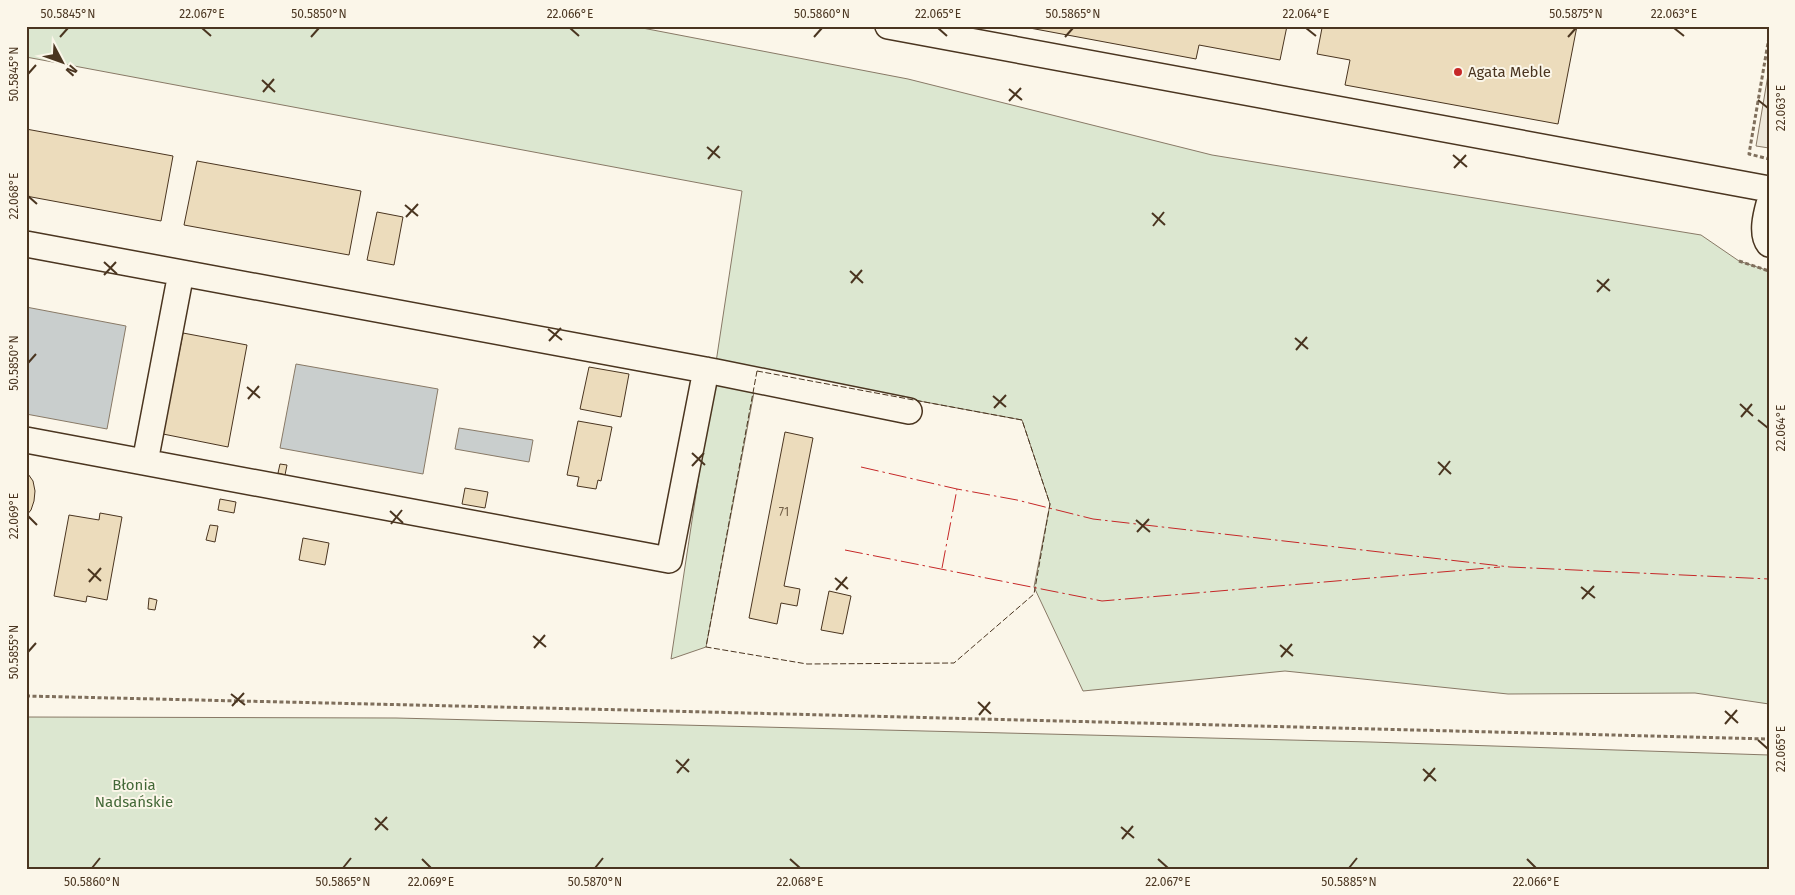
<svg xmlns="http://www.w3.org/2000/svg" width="1795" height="895" font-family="'Fira Sans',sans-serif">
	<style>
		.green { fill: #dce7d0; stroke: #887966 }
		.parking { fill: #ede7d9; stroke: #887966 }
		.water { fill: #c9cecd; stroke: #887966 }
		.building { fill: #ecdcbc; stroke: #4a3520 }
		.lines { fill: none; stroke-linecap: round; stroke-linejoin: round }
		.minor-casing { stroke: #4a3520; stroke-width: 28 }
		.path { stroke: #7f6f5c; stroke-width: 3; stroke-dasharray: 4 2.5; stroke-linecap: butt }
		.minor { stroke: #fbf6e9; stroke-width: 25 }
		.fence { stroke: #4a3520; stroke-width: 1; stroke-dasharray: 6 2.5; stroke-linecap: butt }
		.power { stroke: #c62828; stroke-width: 1; stroke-dasharray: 18 4 2.5 4; stroke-linecap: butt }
		.ticks { fill: none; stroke: #4a3520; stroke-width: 2 }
		.poi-dot { fill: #c62828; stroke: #fbf6e9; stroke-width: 2 }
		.labels { text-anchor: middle; stroke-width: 4; stroke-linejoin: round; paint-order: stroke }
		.number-label { font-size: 12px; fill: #725f47 }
		.poi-label { font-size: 15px; fill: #4a3520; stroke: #fbf6e9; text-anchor: start }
		.park-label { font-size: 15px; fill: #436837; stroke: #fbf6e9 }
		.neatline { fill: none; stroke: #4a3520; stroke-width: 2 }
		.ticks-label { font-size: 12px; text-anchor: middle; fill: #4a3520 }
	</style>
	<rect width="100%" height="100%" fill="#fbf6e9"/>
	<path class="green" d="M 26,26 L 632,26 L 908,79 L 1212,155 L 1701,235 L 1739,261 L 1769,271 L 1769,704 L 1695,693 L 1508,694 L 1285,671 L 1083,691 L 1034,587 L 1050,504 L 1022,420 L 758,371 L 706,647 L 671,659 L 742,191 L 26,57 Z
		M 26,717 L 396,718 L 1371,742 L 1769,755 L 1769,869 L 26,869 Z"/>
	<path class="parking" d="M 1769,69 L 1769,148 L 1756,146 Z"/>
	<path class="water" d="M 26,307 L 126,326 L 107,429 L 26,414 Z
		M 296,364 L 438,389 L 423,474 L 280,448 Z
		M 459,428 L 533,440 L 529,462 L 455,449 Z"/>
	<path class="building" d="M 1019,26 L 1287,26 L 1280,60 L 1199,45 L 1196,59 Z
		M 1311,26 L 1577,26 L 1558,124 L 1345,85 L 1350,60 L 1317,54 L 1322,28 Z
		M 26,129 L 173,156 L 161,221 L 26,196 Z
		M 197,161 L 361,191 L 349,255 L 184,225 Z
		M 377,212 L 403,217 L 394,265 L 367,260 Z
		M 183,333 L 247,345 L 228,447 L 163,434 Z
		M 589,367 L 629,374 L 621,417 L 580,409 Z
		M 578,421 L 612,427 L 601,481 L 598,480 L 596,489 L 577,486 L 579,477 L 567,475 Z
		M 785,432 L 813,438 L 784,586 L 800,589 L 797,606 L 781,603 L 777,624 L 749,618 Z
		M 280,464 L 287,465 L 285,475 L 278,473 Z
		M 26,471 L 33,481 L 35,491 L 34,501 L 31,510 L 26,516 Z
		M 465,488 L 488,492 L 485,508 L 462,504 Z
		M 220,499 L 236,502 L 234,513 L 218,510 Z
		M 100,513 L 122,517 L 107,600 L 87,596 L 86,602 L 54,596 L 69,515 L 99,520 Z
		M 210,525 L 218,526 L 215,542 L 206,540 Z
		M 303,538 L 329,543 L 325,565 L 299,560 Z
		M 829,591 L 851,596 L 843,634 L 821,630 Z
		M 149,598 L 157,600 L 155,610 L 148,609 Z"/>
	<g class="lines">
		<defs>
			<path id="minor" d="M 888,26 L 1769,189
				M 1769,204 C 1766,215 1761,234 1769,244
				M 26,244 L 716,372 L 909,411
				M 26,440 L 669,560 L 706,370
				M 145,462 L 181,273"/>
		</defs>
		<use href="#minor" class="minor-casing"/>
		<path class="path" d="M 1769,37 L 1749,154 L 1769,159
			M 1739,261 L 1769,271
			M 26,696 L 628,710 L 1769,739"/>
		<use href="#minor" class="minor"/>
		<path class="fence" d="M 757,371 L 1022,420 L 1050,504 L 1034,594 L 954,663 L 807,664 L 706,647 Z"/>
		<path class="power" d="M 861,467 L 957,489 L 1017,500 L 1093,519 L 1510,567 L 1769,579
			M 845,550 L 1102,601 L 1500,567
			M 942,568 L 957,489"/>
	</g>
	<path class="ticks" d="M 202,28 L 211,36M 570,28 L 579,36M 938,28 L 947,36M 1306,28 L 1316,36M 1674,28 L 1684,36M 60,37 L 68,28M 311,37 L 319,28M 814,37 L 822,28M 1065,37 L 1073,28M 1568,37 L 1576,28M 28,74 L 36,65M 262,80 L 275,92M 1009,89 L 1022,100M 263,92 L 274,79M 1758,100 L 1768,108M 1009,101 L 1021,88M 707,147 L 720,158M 1453,155 L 1467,167M 708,159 L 719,146M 1454,168 L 1466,155M 28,196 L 37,204M 405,205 L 418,216M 1152,213 L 1165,225M 406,217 L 418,204M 1153,226 L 1164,212M 104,262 L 117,274M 850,271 L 863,283M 104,275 L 116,262M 1597,280 L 1610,291M 851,283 L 862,270M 1597,292 L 1609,279M 548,329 L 562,340M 1295,338 L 1308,349M 549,341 L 561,328M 1296,350 L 1307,337M 28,363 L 36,354M 247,387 L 260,398M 993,396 L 1006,407M 248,399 L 259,386M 1740,404 L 1753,416M 994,408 L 1006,395M 1741,417 L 1752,404M 1758,420 L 1768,428M 692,453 L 705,465M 1438,462 L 1451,474M 692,466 L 704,453M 1439,475 L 1450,461M 390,511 L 403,523M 28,516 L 37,525M 1136,520 L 1150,532M 391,524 L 402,510M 1137,532 L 1149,519M 88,569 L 101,581M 835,578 L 848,589M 89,582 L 101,568M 1581,587 L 1595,598M 836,590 L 847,577M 1582,599 L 1594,586M 533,636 L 546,647M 1280,645 L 1293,656M 534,648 L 545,635M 28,652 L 36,643M 1281,657 L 1292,644M 231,694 L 245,705M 978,702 L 991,714M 232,706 L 244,693M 1725,711 L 1738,723M 979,715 L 990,702M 1725,724 L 1737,710M 1758,740 L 1768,749M 676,760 L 689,772M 1423,769 L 1436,781M 677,773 L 689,759M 1424,781 L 1435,768M 375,818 L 388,830M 1121,827 L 1134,838M 375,830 L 387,817M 1122,839 L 1133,826M 422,859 L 431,868M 790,859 L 800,868M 1158,859 L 1168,868M 1527,859 L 1536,868M 92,868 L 100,858M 343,868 L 351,858M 595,868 L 603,858M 1349,868 L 1357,858"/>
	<circle class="poi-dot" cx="1458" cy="72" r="5"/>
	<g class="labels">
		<g class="number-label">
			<text x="784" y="516">71</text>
		</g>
		<g class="poi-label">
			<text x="1468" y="77">Agata Meble</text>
		</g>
		<g class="park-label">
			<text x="134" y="790">Błonia<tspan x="134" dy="17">Nadsańskie</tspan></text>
		</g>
	</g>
	<rect width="1795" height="895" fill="none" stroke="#fbf6e9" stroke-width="55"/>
	<g transform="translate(62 62) rotate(131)" stroke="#fbf6e9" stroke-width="4" paint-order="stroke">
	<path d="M0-4L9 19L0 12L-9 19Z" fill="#4a3520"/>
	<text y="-8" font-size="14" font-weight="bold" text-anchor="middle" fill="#4a3520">N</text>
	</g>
	<rect x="28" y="28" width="1740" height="840" class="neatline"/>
	<g class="ticks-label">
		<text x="68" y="18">50.5845°N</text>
		<text x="202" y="18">22.067°E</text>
		<text x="319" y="18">50.5850°N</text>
		<text x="570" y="18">22.066°E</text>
		<text x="822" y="18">50.5860°N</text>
		<text x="938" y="18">22.065°E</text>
		<text x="1073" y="18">50.5865°N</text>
		<text x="1306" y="18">22.064°E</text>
		<text x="1576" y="18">50.5875°N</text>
		<text x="1674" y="18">22.063°E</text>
		<text transform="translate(14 74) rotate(-90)" y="4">50.5845°N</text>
		<text transform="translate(1781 108) rotate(-90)" y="4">22.063°E</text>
		<text transform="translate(14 196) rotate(-90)" y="4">22.068°E</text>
		<text transform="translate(14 363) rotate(-90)" y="4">50.5850°N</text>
		<text transform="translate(1781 428) rotate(-90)" y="4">22.064°E</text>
		<text transform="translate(14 516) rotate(-90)" y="4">22.069°E</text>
		<text transform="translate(14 652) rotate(-90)" y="4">50.5855°N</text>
		<text transform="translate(1781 749) rotate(-90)" y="4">22.065°E</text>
		<text x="92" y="886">50.5860°N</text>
		<text x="343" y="886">50.5865°N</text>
		<text x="431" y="886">22.069°E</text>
		<text x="595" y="886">50.5870°N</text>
		<text x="800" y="886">22.068°E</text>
		<text x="1168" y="886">22.067°E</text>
		<text x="1349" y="886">50.5885°N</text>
		<text x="1536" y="886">22.066°E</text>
	</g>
</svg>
